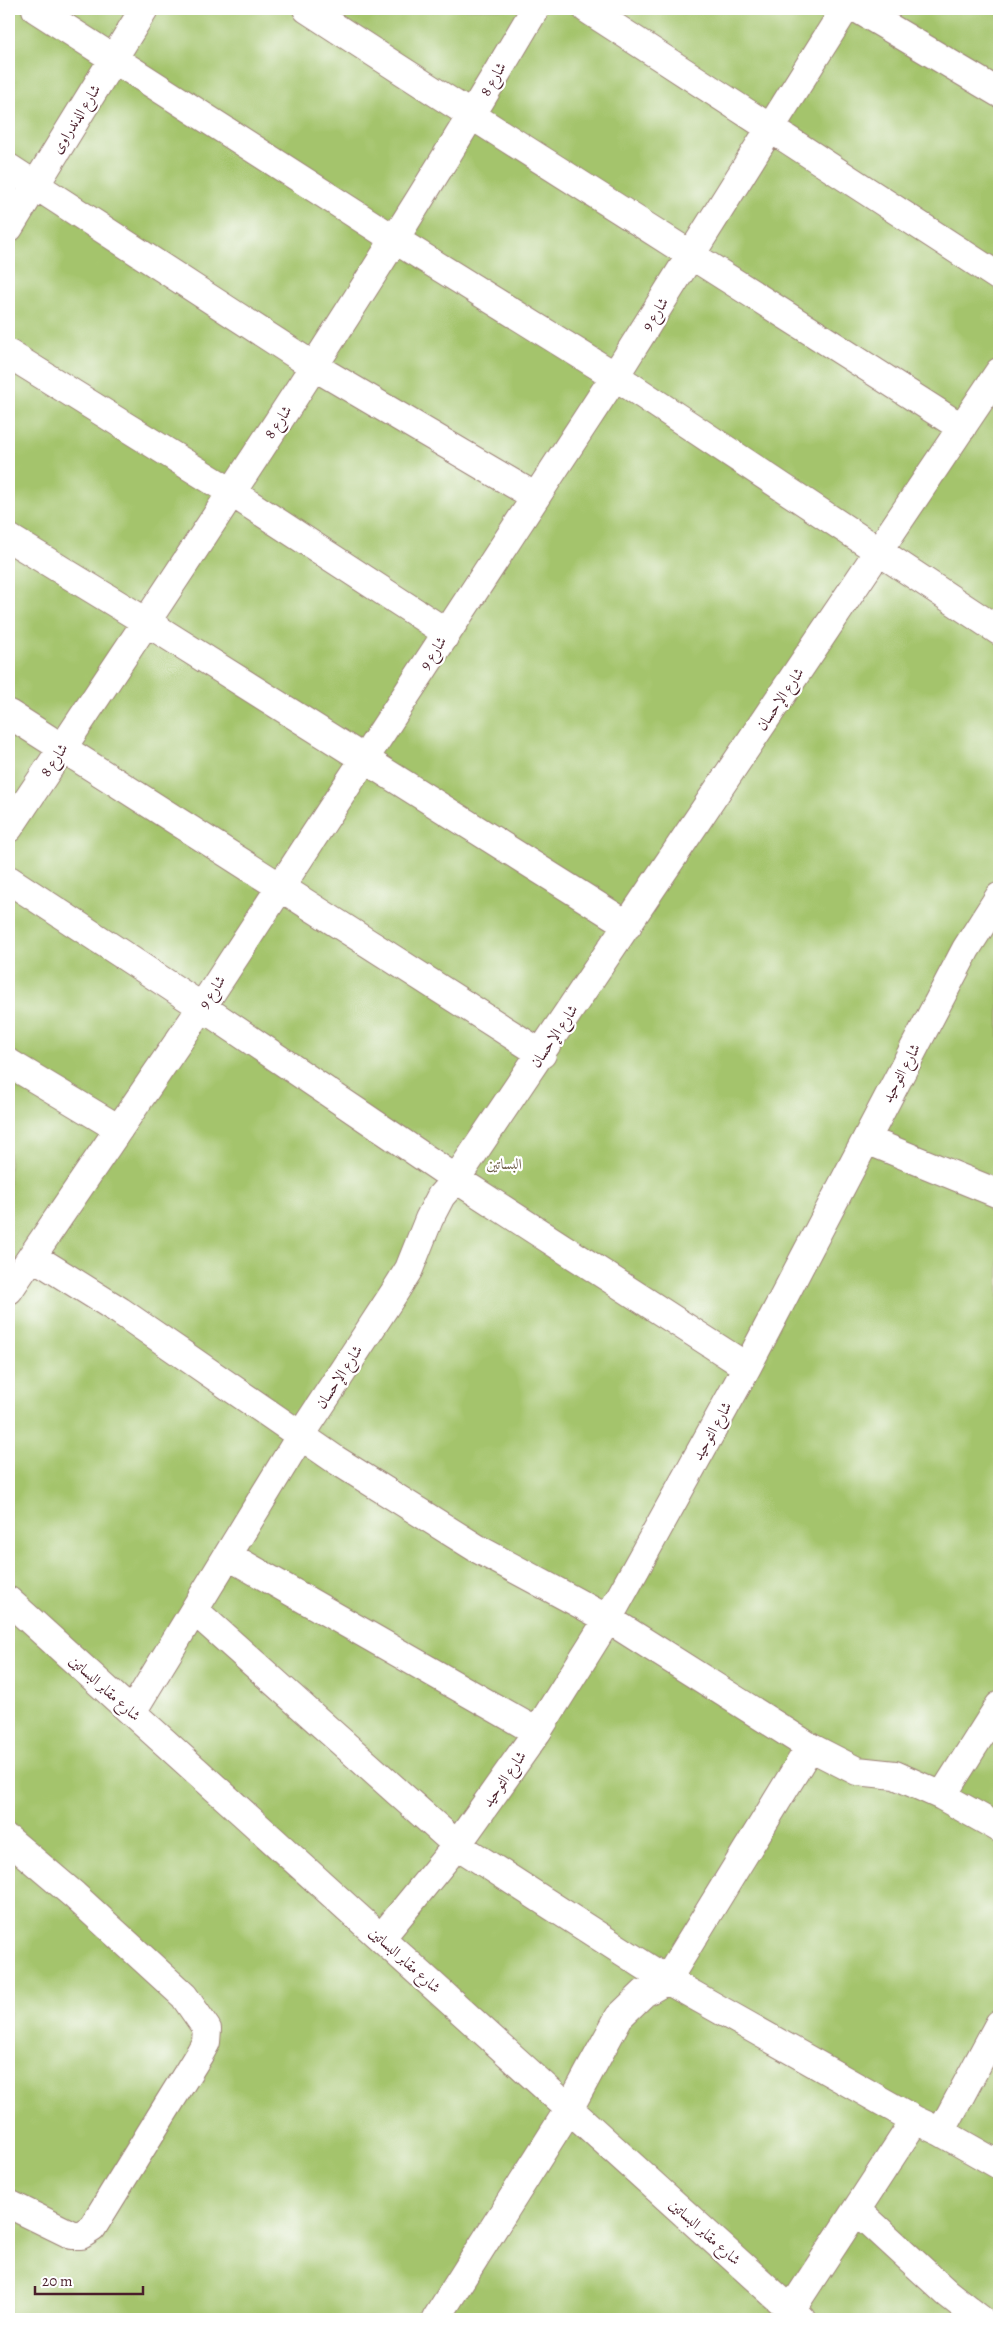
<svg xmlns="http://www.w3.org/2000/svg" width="1008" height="2328" font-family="Alegreya,Amiri,serif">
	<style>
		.green { fill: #a4c46c; stroke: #77724c }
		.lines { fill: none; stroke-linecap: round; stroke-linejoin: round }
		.minor-casing { stroke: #9c8076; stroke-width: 30 }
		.minor { stroke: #fff; stroke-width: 28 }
		.labels { text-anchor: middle; stroke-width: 4.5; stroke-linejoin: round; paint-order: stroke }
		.street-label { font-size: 15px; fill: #4a1f2b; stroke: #fff }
		.park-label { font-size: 15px; fill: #6a5942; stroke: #fff }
	</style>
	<rect width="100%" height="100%" fill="#fff"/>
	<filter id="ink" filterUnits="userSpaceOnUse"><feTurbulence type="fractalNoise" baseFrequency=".02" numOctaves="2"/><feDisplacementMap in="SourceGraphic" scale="10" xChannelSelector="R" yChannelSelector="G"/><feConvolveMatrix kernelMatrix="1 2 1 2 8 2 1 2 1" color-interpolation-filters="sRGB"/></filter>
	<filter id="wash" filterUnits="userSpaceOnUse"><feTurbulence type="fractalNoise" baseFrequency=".0096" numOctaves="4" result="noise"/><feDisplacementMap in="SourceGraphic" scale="20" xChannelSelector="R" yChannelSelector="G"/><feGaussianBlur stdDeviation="1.12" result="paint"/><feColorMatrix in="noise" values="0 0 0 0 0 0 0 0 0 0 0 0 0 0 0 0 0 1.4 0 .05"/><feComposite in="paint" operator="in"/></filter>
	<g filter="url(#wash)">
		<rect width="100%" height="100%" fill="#ede1c0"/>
		<path class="green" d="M 9,9 L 999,9 L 999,2319 L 9,2319 Z"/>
	</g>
	<g filter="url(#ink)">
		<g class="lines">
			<defs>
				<path id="minor" d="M 36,9 L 394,239 L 615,376 L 999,631
					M 307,9 C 524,151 744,287 962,428
					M 587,9 L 999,277
					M 858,9 L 999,93
					M 9,168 L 315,367 L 536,497
					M 9,228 L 144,9
					M 9,354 L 231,492 L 447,633
					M 9,538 L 148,623 L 628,925
					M 9,714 L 542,1054
					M 9,828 C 189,558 370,289 535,9
					M 9,880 L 202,1007 L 456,1179 L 747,1367
					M 9,1063 L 119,1129
					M 867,1140 L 999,1194
					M 32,1256 L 120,1311 L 336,1460 L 478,1549 L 608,1619 L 810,1747 L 857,1771 L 895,1775 L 942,1796 L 999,1828
					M 9,1290 L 202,1007 L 615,376 L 845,9
					M 229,1556 L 537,1732
					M 9,1601 L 801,2319
					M 195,1611 L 457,1845 L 667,1980 L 810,1747
					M 132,1712 L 301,1435 L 394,1293 L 409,1269 L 429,1219 L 441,1196 L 456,1179 L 999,372
					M 942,1796 L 999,1706
					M 9,1840 L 74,1895 L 184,1996 L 207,2029 L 206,2042 L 200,2053 L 92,2228 L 81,2235 L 72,2235 L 9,2204
					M 381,1938 L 457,1845 L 537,1732 L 608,1619 L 747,1367 L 966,949 L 999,897
					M 941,2132 L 999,2024
					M 857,2210 L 947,2293 L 980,2319
					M 436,2319 L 569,2109 L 619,2017 L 644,1993 L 667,1980 L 915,2120 L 941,2132 L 999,2165
					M 785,2319 L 915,2120"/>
			</defs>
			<use href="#minor" class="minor-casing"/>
			<use href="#minor" class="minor"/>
		</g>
	</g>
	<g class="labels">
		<g class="street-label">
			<text transform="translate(493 79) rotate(-60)" y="5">شارع 8</text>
			<text transform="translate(76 119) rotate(-58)" y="5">شارع الدندراوى</text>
			<text transform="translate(655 314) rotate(-58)" y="5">شارع 9</text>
			<text transform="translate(278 422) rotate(-56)" y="5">شارع 8</text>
			<text transform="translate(433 653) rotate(-57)" y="5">شارع 9</text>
			<text transform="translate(780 699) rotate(-56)" y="5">شارع الإحسان</text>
			<text transform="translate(54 760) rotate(-56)" y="5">شارع 8</text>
			<text transform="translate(212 992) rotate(-57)" y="5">شارع 9</text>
			<text transform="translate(554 1036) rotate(-56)" y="5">شارع الإحسان</text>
			<text transform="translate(901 1073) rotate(-62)" y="5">شارع التوحيد</text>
			<text transform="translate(339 1377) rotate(-57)" y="5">شارع الإحسان</text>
			<text transform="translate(712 1431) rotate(-61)" y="5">شارع التوحيد</text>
			<text transform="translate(105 1688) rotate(42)" y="5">شارع مقابر البساتين</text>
			<text transform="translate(504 1779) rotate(-55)" y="5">شارع التوحيد</text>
			<text transform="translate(405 1960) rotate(42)" y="5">شارع مقابر البساتين</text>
			<text transform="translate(705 2232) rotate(42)" y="5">شارع مقابر البساتين</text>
		</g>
		<g class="park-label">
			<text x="504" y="1169">البساتين</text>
		</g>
	</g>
	<rect width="1008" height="2328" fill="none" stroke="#fff" stroke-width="30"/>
	<path d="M35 2286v8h108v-8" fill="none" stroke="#4a1f2b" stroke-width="2.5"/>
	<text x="42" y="2286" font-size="15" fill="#4a1f2b" stroke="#ffffff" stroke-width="4" paint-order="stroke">20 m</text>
</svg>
